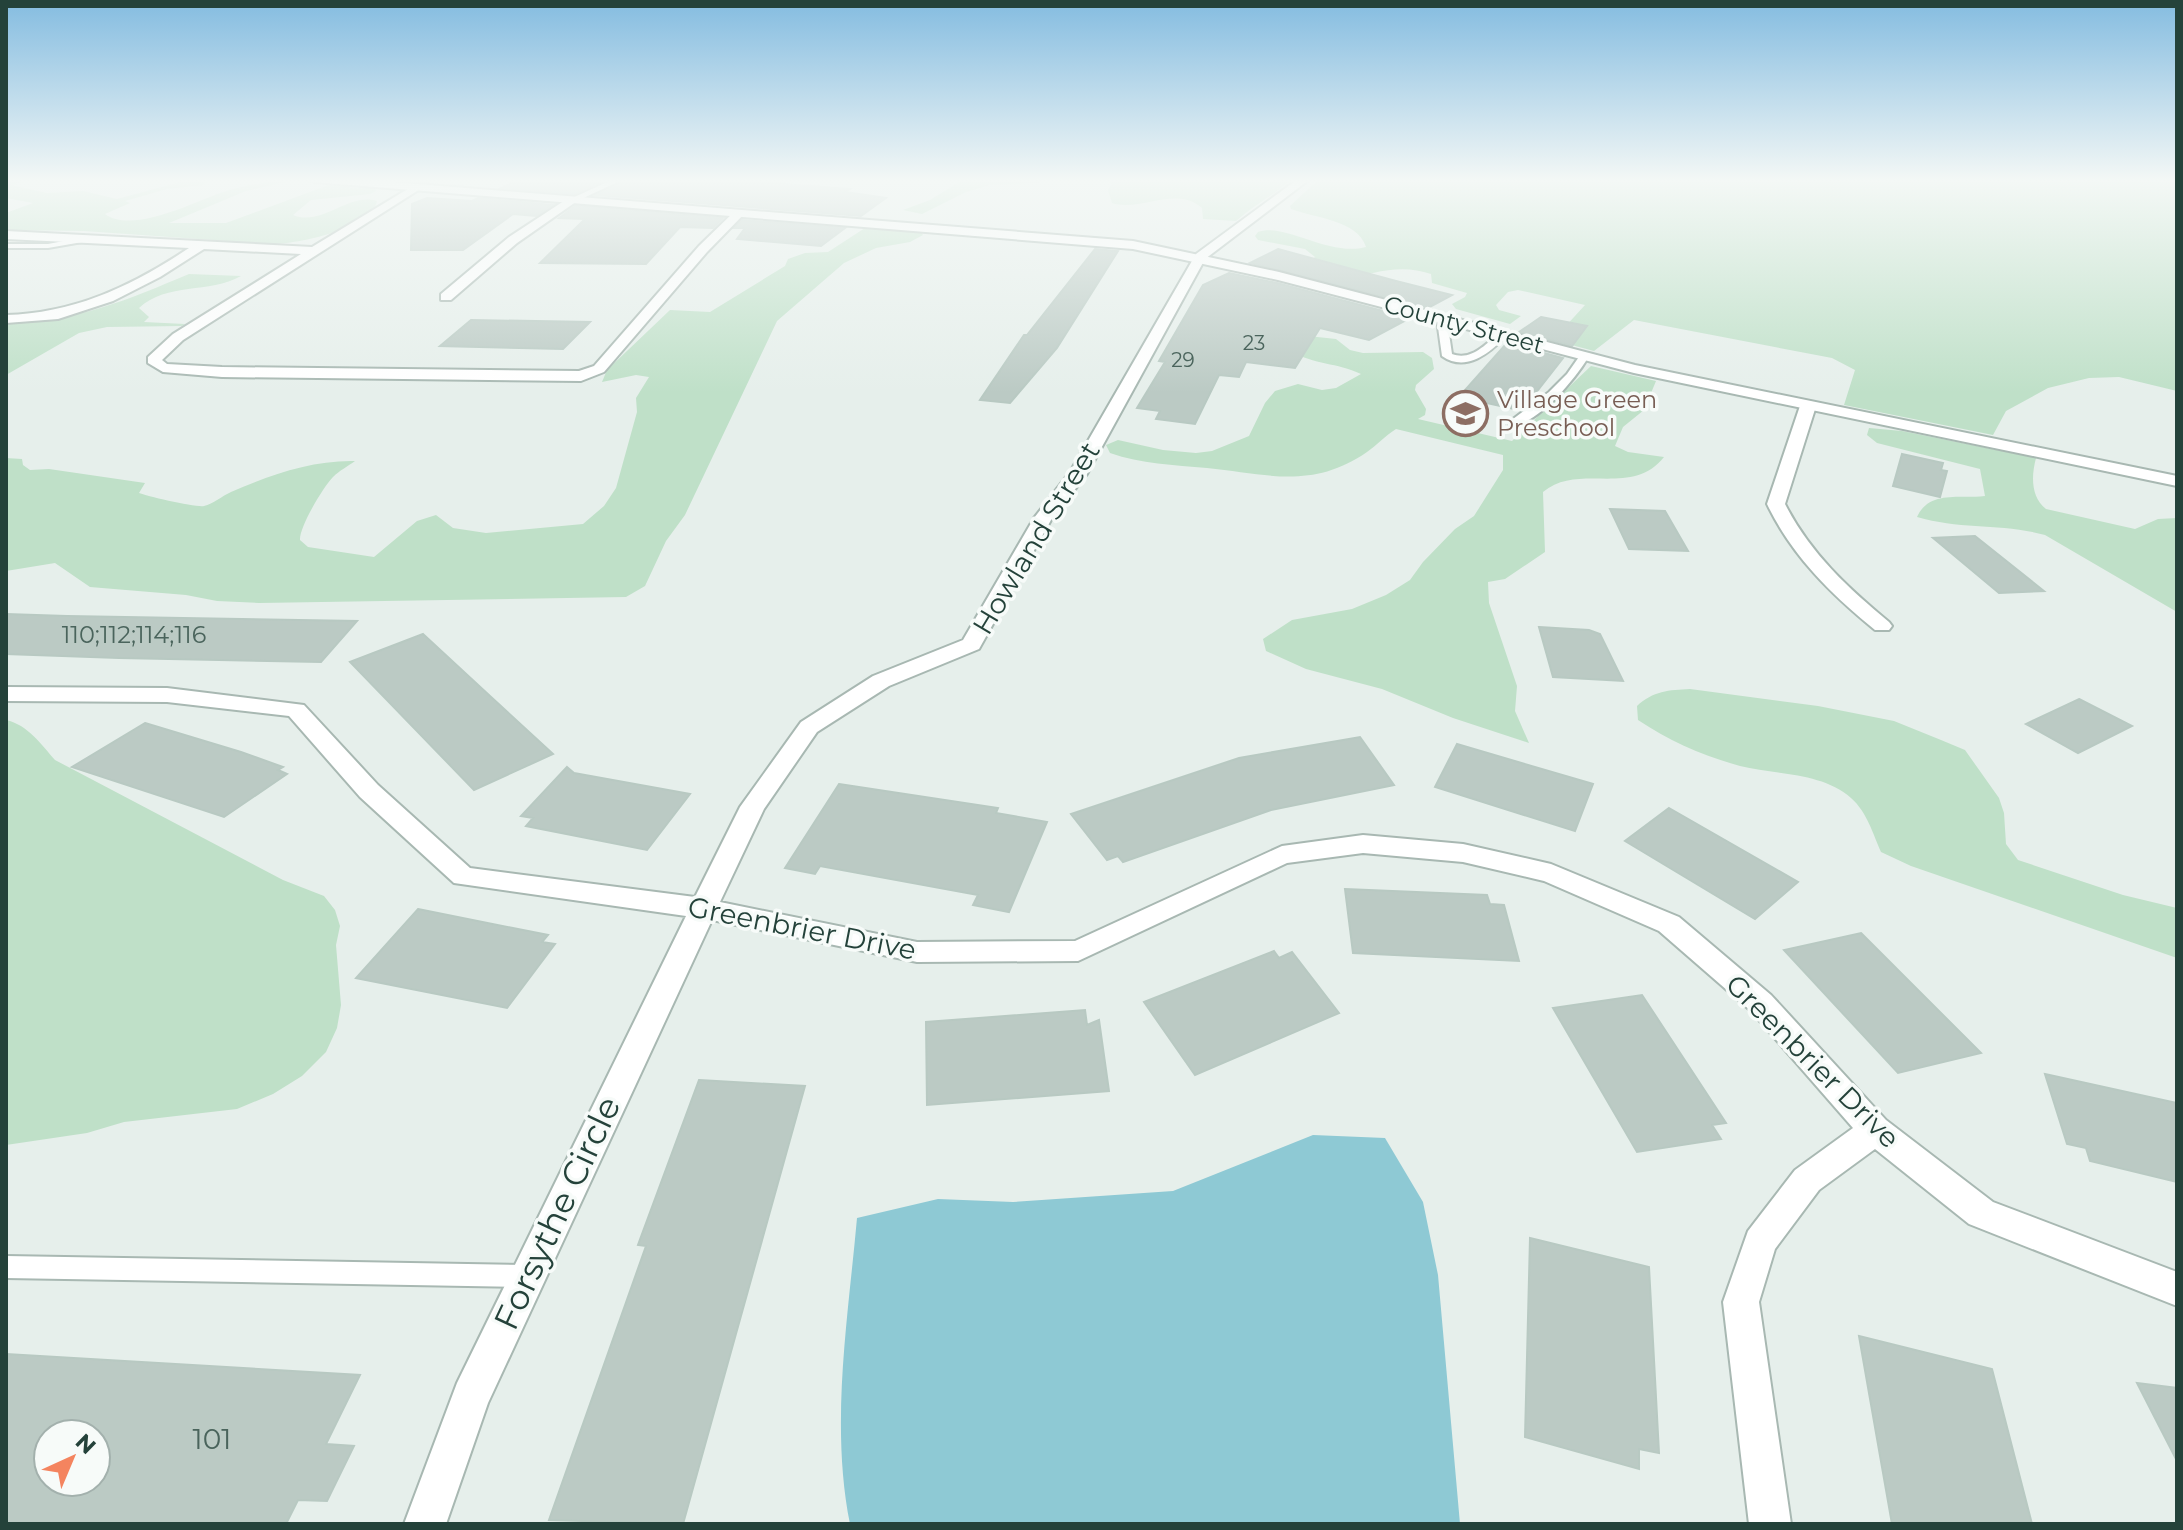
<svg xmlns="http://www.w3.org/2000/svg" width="2183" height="1530" font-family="Montserrat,sans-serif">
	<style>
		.green { fill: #bfe0c8 }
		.water { fill: #8ec9d4 }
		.building { fill: #bbcac4; stroke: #b8c9c2; stroke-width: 2; fill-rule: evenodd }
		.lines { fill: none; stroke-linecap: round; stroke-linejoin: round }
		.service-casing { stroke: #a8b8b2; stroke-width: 4 }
		.minor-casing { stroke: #a8b8b2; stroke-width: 4 }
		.tertiary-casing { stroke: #a8b8b2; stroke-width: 4 }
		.service { fill: #fff; fill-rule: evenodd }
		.minor { fill: #fff; fill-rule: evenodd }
		.tertiary { fill: #fff; fill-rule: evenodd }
		.labels { text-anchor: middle; stroke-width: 7; stroke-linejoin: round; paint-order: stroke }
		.far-number-label { font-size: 20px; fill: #4a645c }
		.far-street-label { font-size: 24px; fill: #24423a; stroke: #f7fbf9 }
		.far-education-label { font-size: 24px; fill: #785e54; stroke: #f7fbf9; text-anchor: start }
		.number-label { font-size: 24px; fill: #4a645c }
		.street-label { font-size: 28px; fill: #24423a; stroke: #f7fbf9 }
		.near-number-label { font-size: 28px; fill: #4a645c }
		.near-street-label { font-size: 34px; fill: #24423a; stroke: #f7fbf9 }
	</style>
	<rect width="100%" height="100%" fill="#e6efeb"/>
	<path class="green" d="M 9,179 L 34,179 L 11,185 L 47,193 L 83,191 L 117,199 L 184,181 L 157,179 L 205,180 L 204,185 L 167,189 L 125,201 L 130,203 L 105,214 C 132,234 192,203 220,193 C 241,186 266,181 289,181 L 246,191 L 169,223 L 226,223 L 334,183 L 353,188 L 375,188 L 376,191 L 370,194 L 311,200 L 293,215 C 323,227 348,192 377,201 C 372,229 297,244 272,244 L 84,231 L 9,230 L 6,230 L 6,213 L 33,203 L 6,198 L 6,180 Z
		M 964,179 L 1052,179 L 1037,183 L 990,185 L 966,192 L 922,214 L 903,210 L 930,200 Z
		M 1114,179 L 1292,179 C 1274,195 1254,205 1236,221 L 1203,219 L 1202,208 C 1176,185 1141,212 1112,203 L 1108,190 Z
		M 1319,179 L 2177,179 L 2177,391 L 2119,377 L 2089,378 L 2048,388 L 2006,411 L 1993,435 L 1844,405 L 1855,370 L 1832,358 L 1634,320 L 1594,351 L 1553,340 L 1585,305 L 1518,290 L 1508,292 L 1496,305 L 1499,310 L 1521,316 L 1510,324 L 1456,309 L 1452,304 L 1465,297 L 1467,293 L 1432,283 L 1431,274 C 1404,264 1373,271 1347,281 L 1311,260 L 1315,257 L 1305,249 L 1258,240 L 1255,236 L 1258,232 C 1284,222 1329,257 1366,247 C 1358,220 1314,218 1291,209 L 1290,206 Z
		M 868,226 L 920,231 L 923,235 L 910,242 L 876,248 L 844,263 L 777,321 L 685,515 L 666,541 L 645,586 L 626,597 L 259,603 L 217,601 L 186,595 L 90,587 L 55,563 L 6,571 L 6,458 L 22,459 L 23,465 L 30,470 L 49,469 L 145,483 L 139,493 C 146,496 198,508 204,506 C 213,504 222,496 231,492 C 270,475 312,460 355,461 C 348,466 339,471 333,477 C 324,486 299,527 300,540 L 308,547 L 374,557 L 417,521 L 436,515 L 453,528 L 486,533 L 583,524 L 604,506 L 616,488 L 637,412 L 636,398 L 649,377 L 636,375 L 602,382 L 607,370 L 670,310 L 710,312 L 785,266 L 788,259 L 805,253 L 828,252 Z
		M 189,274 L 241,276 C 209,294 167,282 139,308 L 149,317 L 144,322 L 185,324 L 182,326 L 107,327 L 79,333 L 6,375 L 6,322 C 74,323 127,300 189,274 Z
		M 1308,336 L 1336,339 L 1350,350 L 1363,353 L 1423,352 L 1432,358 L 1434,369 L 1416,385 L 1415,390 L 1426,409 L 1425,415 L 1418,419 L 1512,441 L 1591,366 L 1656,381 L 1644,410 L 1623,427 L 1615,446 L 1628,452 L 1664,457 C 1632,498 1579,462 1543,492 L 1545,552 L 1505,579 L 1488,582 L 1489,603 L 1517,686 L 1515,711 L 1529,743 L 1453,718 L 1382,689 L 1306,669 L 1266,651 L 1263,639 L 1292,620 L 1352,609 L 1386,595 L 1410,580 L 1423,562 L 1455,529 L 1474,516 L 1503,470 L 1503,455 L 1396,429 C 1385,436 1377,445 1367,452 C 1312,490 1267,474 1207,468 C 1174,465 1141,464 1110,453 L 1106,445 L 1118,440 L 1163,450 L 1196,453 L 1212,451 L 1249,436 L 1265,403 L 1275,391 L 1298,384 L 1322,390 L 1336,388 L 1361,374 C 1336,362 1316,366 1289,350 Z
		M 1869,428 L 1902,431 L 2036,458 C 2031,477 2031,497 2046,509 L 2135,529 L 2158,519 L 2177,518 L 2177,612 L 2045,535 C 2001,523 1961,530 1917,517 C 1929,490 1960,499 1985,496 L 1980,469 L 1877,443 L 1867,435 Z
		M 1690,689 L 1818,706 L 1894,721 L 1941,740 L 1965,750 L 1999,798 L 2004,813 L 2006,844 L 2018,860 L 2123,895 L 2177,908 L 2177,958 L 1911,866 L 1881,852 C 1873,834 1867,812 1851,798 C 1822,772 1775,775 1740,766 C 1704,756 1669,741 1638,720 L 1637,706 C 1653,691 1669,690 1690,689 Z
		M 6,720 C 28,725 41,744 55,760 L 283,880 L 324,896 L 335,910 L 340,926 L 336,945 L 341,1005 L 337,1028 L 326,1052 L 302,1076 L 273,1094 L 237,1109 L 124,1122 L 87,1133 L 6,1145 Z"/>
	<path class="water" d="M 1313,1135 L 1385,1138 L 1423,1202 L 1438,1275 L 1460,1524 L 850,1524 C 830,1424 848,1319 857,1218 L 938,1199 L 1013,1202 L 1173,1191 Z"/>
	<path class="building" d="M 520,179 L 607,179 L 575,194 L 501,188 Z
		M 627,179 L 779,179 L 772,183 L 850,189 L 845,192 L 886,198 L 861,216 L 596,195 Z
		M 427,198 L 472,201 L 478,198 L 553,205 L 536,216 L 513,214 L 463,250 L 411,250 L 412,204 Z
		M 575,206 L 723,218 L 713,228 L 680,227 L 646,264 L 540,263 L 585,219 L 559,218 Z
		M 742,220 L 845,228 L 821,246 L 737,239 L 745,228 L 734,228 Z
		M 1095,249 L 1118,251 L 1057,348 L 1010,403 L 980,400 L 1024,335 L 1027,335 Z
		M 1278,249 L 1396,281 L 1452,295 L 1428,308 L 1250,263 Z
		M 1229,273 L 1277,283 L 1410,318 L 1369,340 L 1320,328 L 1295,368 L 1246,362 L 1239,377 L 1219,375 L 1195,424 L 1156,419 L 1160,411 L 1137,408 L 1165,362 L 1159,361 L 1203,285 Z
		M 1541,317 L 1587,326 L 1572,346 L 1519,332 Z
		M 471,320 L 590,322 L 563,349 L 440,346 Z
		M 1507,343 L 1563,358 L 1527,404 L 1523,403 L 1518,410 L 1459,397 Z
		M 1902,454 L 1943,463 L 1941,470 L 1947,471 L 1940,497 L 1893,486 Z
		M 1610,509 L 1665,511 L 1688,551 L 1629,549 Z
		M 1975,536 L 2044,591 L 1999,593 L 1933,538 Z
		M 6,614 L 67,616 L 357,621 L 321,662 L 119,658 L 6,654 Z
		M 1539,627 L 1589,630 L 1600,634 L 1623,681 L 1553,677 Z
		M 423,634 L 490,696 L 553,754 L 474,790 L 350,662 Z
		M 2079,699 L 2132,726 L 2078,753 L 2026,724 Z
		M 145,723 L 241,752 L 283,767 L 278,770 L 287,774 L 224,817 L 72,767 Z
		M 1360,737 L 1394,785 L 1271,810 L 1123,862 L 1118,856 L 1107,860 L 1071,814 L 1239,758 Z
		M 1457,744 L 1593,784 L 1575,831 L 1435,787 Z
		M 567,767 L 574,773 L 690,794 L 647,850 L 526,826 L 533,818 L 521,816 Z
		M 839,784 L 998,808 L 996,813 L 1047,822 L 1009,912 L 973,905 L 978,895 L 820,866 L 815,874 L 785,868 Z
		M 1669,808 L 1798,882 L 1755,919 L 1625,841 Z
		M 1345,889 L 1487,895 L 1490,904 L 1504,905 L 1519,961 L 1353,953 Z
		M 418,909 L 548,935 L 542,942 L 555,944 L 507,1008 L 356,978 Z
		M 1861,933 L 1981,1053 L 1898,1073 L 1784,950 Z
		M 1274,951 L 1279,958 L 1292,952 L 1339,1013 L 1195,1075 L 1144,1002 Z
		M 1642,995 L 1726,1123 L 1712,1125 L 1721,1139 L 1637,1152 L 1553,1008 Z
		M 1085,1010 L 1087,1025 L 1099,1020 L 1109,1091 L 927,1105 L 926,1022 Z
		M 2045,1074 L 2177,1103 L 2177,1182 L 2090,1161 L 2086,1148 L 2067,1144 Z
		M 699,1080 L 805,1086 L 683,1524 L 549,1520 L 646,1246 L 638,1245 Z
		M 1530,1238 L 1649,1267 L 1659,1453 L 1639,1449 L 1639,1469 L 1525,1437 Z
		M 1859,1336 L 1992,1369 L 2032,1524 L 1892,1524 Z
		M 6,1354 L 360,1375 L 326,1444 L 354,1446 L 327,1501 L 298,1500 L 286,1524 L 6,1524 ZM 48,1434 L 96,1434 L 96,1482 L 48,1482 Z
		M 2137,1383 L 2177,1388 L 2177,1461 Z"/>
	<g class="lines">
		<defs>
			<path id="service" d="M 614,179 L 624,179 L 577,201 L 570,199 Z
				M 85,237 L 88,241 L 48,248 L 6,248 L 6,244 L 48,244 Z
				M 1442,317 L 1447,320 L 1452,354 C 1471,361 1485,345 1499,333 L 1507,335 C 1490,353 1466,373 1442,356 L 1437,320 Z
				M 1581,354 L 1589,356 C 1577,377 1535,428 1509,426 L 1509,422 L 1549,392 L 1567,374 Z
				M 6,1256 L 527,1265 L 535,1268 L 539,1276 L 535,1284 L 527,1287 L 6,1278 Z"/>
			<path id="minor" d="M 1298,179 L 1310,179 L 1205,259 L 1087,474 L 1051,520 L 979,649 L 889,686 L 817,732 L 764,809 L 720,902 L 917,942 L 1075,941 L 1282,846 L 1363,835 L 1463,844 L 1551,864 L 1679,917 L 1771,995 L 1886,1120 L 1993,1202 L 2177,1272 L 2177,1306 L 1969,1224 L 1875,1149 L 1819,1190 L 1775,1249 L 1759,1302 L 1791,1524 L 1749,1524 L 1723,1302 L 1748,1231 L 1795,1170 L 1853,1128 L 1751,1011 L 1659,931 L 1544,881 L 1463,862 L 1363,853 L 1287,863 L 1078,961 L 917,962 L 712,920 L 488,1403 L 446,1524 L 404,1524 L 457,1383 L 686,916 L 454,883 L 360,797 L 289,716 L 167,702 L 6,701 L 6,687 L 167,688 L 304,705 L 378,785 L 470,868 L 695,897 L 740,807 L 801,722 L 873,676 L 963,640 L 1034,518 L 1070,472 L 1196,254 Z
				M 416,184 L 420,185 L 420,189 L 183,340 L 162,360 L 167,364 L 222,367 L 579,371 L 594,366 L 699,246 L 736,210 L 746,212 L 707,252 L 604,372 L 581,381 L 222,377 L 163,372 L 148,363 L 148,357 L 173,334 L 301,254 L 204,249 L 160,277 L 113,301 L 58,319 L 6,323 L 6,315 C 75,313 132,286 189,248 L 6,239 L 6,231 L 312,247 Z
				M 570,197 L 580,199 L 517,243 L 451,300 L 441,300 L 441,294 L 509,237 Z
				M 1808,401 L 1816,406 L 1785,504 C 1810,553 1847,587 1889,622 L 1892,626 L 1889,630 L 1875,630 C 1831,594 1792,556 1767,504 L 1800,406 Z"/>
			<path id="tertiary" d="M 309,179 L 354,179 L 1133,241 L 1279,272 L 1635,365 L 2177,476 L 2177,486 L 1634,373 L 1278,280 L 1133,249 L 314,182 Z"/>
		</defs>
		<use href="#service" class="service-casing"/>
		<use href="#minor" class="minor-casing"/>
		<use href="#tertiary" class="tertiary-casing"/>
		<use href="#service" class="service"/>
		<use href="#minor" class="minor"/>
		<use href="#tertiary" class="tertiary"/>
	</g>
	<linearGradient id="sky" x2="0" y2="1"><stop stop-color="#84bce0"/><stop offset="0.46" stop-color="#f4f8f6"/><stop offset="1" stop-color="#f4f8f6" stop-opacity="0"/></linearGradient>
	<rect width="2183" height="393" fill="url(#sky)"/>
	<defs>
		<symbol id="school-ring" viewBox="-11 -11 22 22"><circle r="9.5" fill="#f7fbf9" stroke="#8d6e63" stroke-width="1.5"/><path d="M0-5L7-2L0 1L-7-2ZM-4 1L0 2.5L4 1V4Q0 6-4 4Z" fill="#8d6e63"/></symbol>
	</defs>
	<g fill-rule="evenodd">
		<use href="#school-ring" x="1440" y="388" width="51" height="51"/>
	</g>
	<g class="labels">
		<g class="far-number-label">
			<text x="1254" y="350">23</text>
			<text x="1183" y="367">29</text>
		</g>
		<g class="far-street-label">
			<text transform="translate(1464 325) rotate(15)" y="8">County Street</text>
		</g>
		<g class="far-education-label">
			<text x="1497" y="408">Village Green<tspan x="1497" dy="28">Preschool</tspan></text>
		</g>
		<g class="number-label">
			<text x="134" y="643">110;112;114;116</text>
		</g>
		<g class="street-label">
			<text transform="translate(1036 538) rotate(-59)" y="10">Howland Street</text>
			<text transform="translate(802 928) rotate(11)" y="10">Greenbrier Drive</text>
			<text transform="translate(1813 1061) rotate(45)" y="10">Greenbrier Drive</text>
		</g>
		<g class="near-number-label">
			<text x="212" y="1449">101</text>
		</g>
		<g class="near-street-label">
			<text transform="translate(557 1213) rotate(-65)" y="12">Forsythe Circle</text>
		</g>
	</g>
	<rect width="2183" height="1530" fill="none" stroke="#24423a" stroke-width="16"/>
	<g transform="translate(72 1458) rotate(44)"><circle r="38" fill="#f7fbf9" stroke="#a3b1ad" stroke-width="2"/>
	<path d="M0-6L14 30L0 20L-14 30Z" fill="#f4845f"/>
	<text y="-12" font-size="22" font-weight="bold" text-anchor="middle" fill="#24423a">N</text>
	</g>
</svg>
